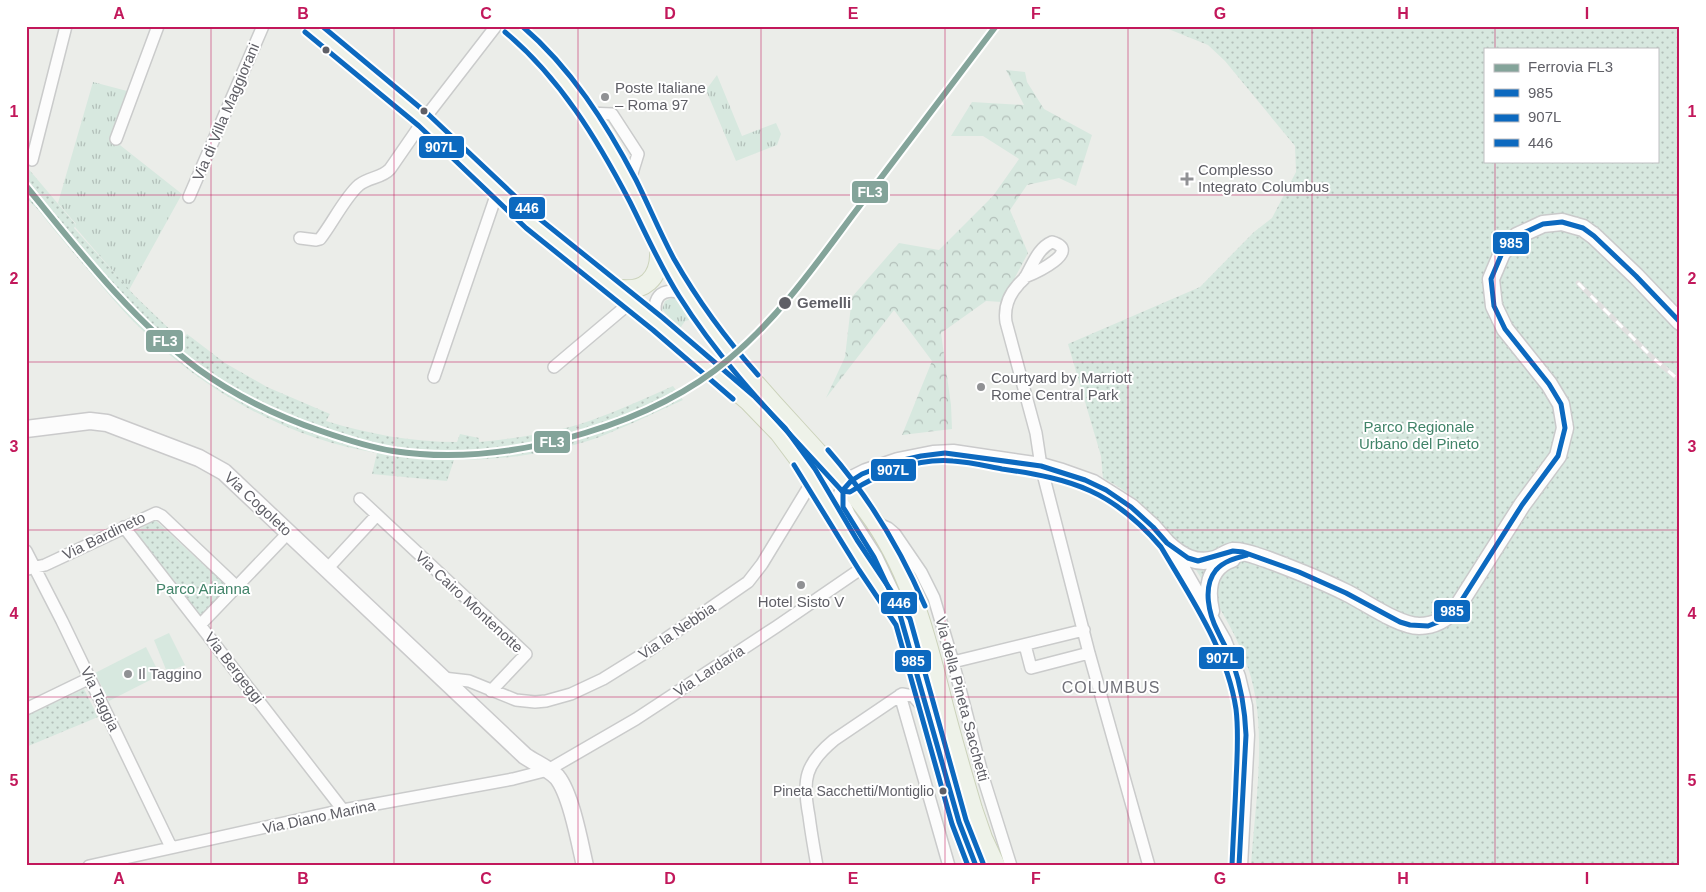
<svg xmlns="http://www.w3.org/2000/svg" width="1706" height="892" font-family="Arial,sans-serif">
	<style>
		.grass { fill: url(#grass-tufts) }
		.forest { fill: url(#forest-crowns) }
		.park { fill: url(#park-dots); fill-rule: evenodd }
		.garden { fill: #d7e8df }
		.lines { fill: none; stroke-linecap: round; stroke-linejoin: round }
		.street-casing { stroke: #cacbcb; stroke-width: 14 }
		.secondary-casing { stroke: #cacacb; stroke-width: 19 }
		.primary-casing { stroke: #cbd2ba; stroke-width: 20 }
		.street { stroke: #fcfcfc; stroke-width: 11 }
		.secondary { stroke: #fcfcfc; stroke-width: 16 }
		.primary { stroke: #eef2e9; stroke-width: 18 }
		.rail-casing { stroke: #e1e1e0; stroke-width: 5 }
		.rail { stroke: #fff; stroke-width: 3; stroke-dasharray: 9; stroke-linecap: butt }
		.bus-1-casing { stroke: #fff; stroke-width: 9 }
		.bus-2-casing { stroke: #fff; stroke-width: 9 }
		.bus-3-casing { stroke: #fff; stroke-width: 9 }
		.bus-1 { stroke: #0c69bf; stroke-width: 5 }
		.bus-2 { stroke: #0c69bf; stroke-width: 5 }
		.bus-3 { stroke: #0c69bf; stroke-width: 5 }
		.rail-1-casing { stroke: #fff; stroke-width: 10 }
		.rail-1 { stroke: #84a49a; stroke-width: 6 }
		.grid { fill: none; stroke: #c2185b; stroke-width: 1; stroke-opacity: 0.55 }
		.bus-dot { fill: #5f5f66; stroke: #fff; stroke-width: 2 }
		.poi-dot { fill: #909194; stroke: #fff; stroke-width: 2 }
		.labels { text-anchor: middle; stroke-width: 4; stroke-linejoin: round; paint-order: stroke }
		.bus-label { font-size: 14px; fill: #5f5f66; stroke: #fff; text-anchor: end }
		.poi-label { font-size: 15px; fill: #5f5f66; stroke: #fff; text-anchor: start }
		.street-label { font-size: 15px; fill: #5f5f66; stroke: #fff }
		.stop-label { font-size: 15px; font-weight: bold; fill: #5f5f66; stroke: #fff; text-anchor: start }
		.park-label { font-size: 15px; fill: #408368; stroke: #fff }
		.neighbourhood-label { font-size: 16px; letter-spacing: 1px; fill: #707078; stroke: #fff }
		.line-badge { stroke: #fff; stroke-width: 2 }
		.badge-label { font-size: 14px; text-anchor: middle; font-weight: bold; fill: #fff }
		.neatline { fill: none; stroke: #c2185b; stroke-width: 2 }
		.grid-label { font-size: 16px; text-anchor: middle; font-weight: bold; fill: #c2185b }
	</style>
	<defs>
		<pattern id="grass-tufts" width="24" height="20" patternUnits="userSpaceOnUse" patternTransform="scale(1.25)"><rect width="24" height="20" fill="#d7e8df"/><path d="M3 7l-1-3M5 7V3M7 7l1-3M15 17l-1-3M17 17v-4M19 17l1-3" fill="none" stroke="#b2bfb9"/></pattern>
		<pattern id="forest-crowns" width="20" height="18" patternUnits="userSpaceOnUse" patternTransform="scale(1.25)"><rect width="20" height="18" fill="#d7e8df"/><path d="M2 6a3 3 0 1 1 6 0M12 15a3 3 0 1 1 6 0" fill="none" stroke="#b2bfb9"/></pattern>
		<pattern id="park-dots" width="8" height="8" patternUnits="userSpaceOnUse" patternTransform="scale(1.25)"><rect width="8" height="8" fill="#d7e8df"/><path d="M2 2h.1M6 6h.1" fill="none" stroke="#b2bfb9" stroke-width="1.8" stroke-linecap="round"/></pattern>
	</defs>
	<rect width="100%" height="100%" fill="#ebede9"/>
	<path class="grass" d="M 717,75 L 742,136 L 776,123 L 781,134 L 777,145 L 736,161 L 706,90 Z
		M 93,82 L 127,91 L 111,138 L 182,194 L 129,290 L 75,227 L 76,224 L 58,203 Z
		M 674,297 L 678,299 L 693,319 L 685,321 L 679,330 L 662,309 L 665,301 Z"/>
	<path class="forest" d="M 1006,70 L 1025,72 L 1027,82 L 1044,109 L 1092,135 L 1076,186 L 1059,178 L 1027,185 L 1010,210 L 1028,253 L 1002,302 L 986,301 L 941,333 L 951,405 L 952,429 L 902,435 L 932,361 L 894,310 L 826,398 L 845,357 L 852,297 L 899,243 L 939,250 L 993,196 L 1019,159 L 983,136 L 951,136 L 972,102 L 1024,105 Z"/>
	<path class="park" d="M 1161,26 L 1680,26 L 1680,866 L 1251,866 C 1255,805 1267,736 1251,677 C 1240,639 1219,606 1198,573 C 1173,533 1145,500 1103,478 L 1101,456 L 1068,344 L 1200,287 L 1254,232 L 1272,218 L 1296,172 L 1295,146 L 1225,61 L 1208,45 ZM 1485,49 L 1657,49 L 1657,161 L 1485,161 Z
		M 26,166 L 76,225 L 74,228 L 135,296 L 182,341 L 187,334 L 225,363 L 267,387 L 330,414 L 326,421 C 369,434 411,442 457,442 L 460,434 L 479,438 L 479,442 C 517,438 556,433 592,420 C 620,410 646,398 673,386 L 683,400 C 654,413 624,428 594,439 C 549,454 501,460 454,460 L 447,481 L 372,474 L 377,453 C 287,439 201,389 137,325 C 116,304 97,280 77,257 C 64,242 51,226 39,211 C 35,206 28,201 26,196 C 24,190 26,173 26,166 Z
		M 155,520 L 230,589 L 201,617 L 135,532 Z
		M 84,689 L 98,717 L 26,747 L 26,716 Z"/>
	<path class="garden" d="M 169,633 L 185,665 L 167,672 L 154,640 Z
		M 146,647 L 160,675 L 109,701 L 95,673 Z"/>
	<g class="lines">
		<defs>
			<path id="street" d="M 587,113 L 612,114 L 638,154 L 629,183
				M 116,139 L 158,26
				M 32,160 L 66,26
				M 189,197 L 263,26
				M 300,238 L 316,240 L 320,239 C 332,224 345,197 359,185 C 369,177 382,178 390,169 L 428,114 L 496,26
				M 1025,277 C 1035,273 1083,251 1052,242 C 1038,248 1033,264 1026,276 C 1024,280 1020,282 1018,285 C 1008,296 1004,308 1006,322 L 1036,433 L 1041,466 L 1089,653 L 1149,866
				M 658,324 C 650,299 659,285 686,294
				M 554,367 L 631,302
				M 434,377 L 498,190
				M 360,499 L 526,654 L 491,691
				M 876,523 L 888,528 L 895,534 L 921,572 L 934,598 L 953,662 L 983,777 L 1011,866
				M 124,527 L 343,810
				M 26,551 L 62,621 L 171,847
				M 28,569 L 45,565 L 156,513 L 162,516 L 237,587
				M 327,569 L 377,515
				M 200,625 L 289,532
				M 1025,645 L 1031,668 L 1089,653
				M 953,662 L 1084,630
				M 443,678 L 469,681 L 516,700 L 535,702 L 546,701 L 571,694 L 603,679 L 648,651 L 748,582 L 762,564 L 813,480
				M 900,695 L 949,866
				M 26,709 L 90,678
				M 89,866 L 343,810 L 513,779 L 548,770 L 636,719 L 776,627 L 865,566
				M 817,866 C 814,849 811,832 809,816 C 802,780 805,764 834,740 L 902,694 L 913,696 L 925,709"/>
			<path id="secondary" d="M 26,429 L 90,421 L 107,423 L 199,458 L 224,472 L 525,756 C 535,763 548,768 557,777 C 571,794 580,844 585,866
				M 1167,543 C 1181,556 1196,565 1215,559 C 1221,557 1227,552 1233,551 C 1243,550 1256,556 1266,559 C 1293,569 1321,580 1347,593 C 1367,603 1399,626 1419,626 C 1436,626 1448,618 1458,606 L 1522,505 L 1558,456 L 1565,428 L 1561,404 L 1549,384 L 1505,329 L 1494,306 L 1491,279 L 1502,253 L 1517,236 L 1543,224 L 1562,222 L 1583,228 L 1594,236 L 1636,276 L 1680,322
				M 893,597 L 874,557 L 847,515 L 842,504 L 842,494 L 847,485 L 854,478 L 866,472 L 898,461 L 933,454 L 953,453 L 1041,466 L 1062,472 L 1093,483 L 1131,507 L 1153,527 L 1167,543 L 1223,641 L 1237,677 L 1244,706 L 1246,735 L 1239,866
				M 1211,611 C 1206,589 1208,567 1232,559"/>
			<path id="primary" d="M 310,26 L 424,120 L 531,222 L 658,324 L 749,402 L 779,433 L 809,473 L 851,544 L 903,622 L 959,822 L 976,866
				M 510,26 C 561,66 601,128 629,185 C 646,218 660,253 680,284 C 712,335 752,381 793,425 C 821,456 850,486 874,521 C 912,577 928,642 944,706 C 953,741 963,775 973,809 L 983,838 L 996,866
				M 614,288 C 644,294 661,279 659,248"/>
		</defs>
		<use href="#street" class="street-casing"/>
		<use href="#secondary" class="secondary-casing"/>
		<use href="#primary" class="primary-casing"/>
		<use href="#street" class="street"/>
		<use href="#secondary" class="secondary"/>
		<use href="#primary" class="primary"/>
		<defs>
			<path id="rail" d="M 1578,283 L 1653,358 L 1680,381"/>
		</defs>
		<use href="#rail" class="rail-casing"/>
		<use href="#rail" class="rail"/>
		<defs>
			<path id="bus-1" d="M 976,866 L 959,822 L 898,608 L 874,557 L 843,507 L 843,490 L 851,481 L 862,474 L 890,463 L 921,456 L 945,453 L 1041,466 L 1085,480 L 1106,490 L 1131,507 L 1153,527 L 1167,543 L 1188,558 L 1198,561 L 1233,551 L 1243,552 L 1299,572 L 1346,593 L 1400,622 L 1410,625 L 1428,626 L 1443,620 L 1458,606 L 1522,505 L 1558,456 L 1565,428 L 1561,404 L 1549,384 L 1505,329 L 1494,306 L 1491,279 L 1502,253 L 1517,236 L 1543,224 L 1562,222 L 1583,228 L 1594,236 L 1636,276 L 1680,322
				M 1239,866 L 1246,735 C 1245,711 1241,686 1233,663 C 1229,652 1223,643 1218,632 C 1209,615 1202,587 1216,570 C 1224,561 1236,558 1247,555"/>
			<path id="bus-2" d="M 305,32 L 419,126 L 526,228 L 653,330 L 733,399
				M 505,32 C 560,78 597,139 630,202 C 646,234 660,266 679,296 C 724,368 786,429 842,491 L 850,492 C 880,473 916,458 953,461 C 970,462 986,466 1002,469 C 1073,479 1113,491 1161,547 C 1191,598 1227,650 1236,709 C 1239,733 1237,757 1236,782 C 1235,810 1233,838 1232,866
				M 794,465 L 859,570 L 896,625 L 952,824 L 968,866"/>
			<path id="bus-3" d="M 322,26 L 429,115 L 536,216 L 663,318 L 754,396 L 785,428 L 815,469 L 857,540 L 910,619 L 966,820 L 983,863
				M 522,26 C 571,68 606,123 636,180 C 649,206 660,233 674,259 C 698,301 726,339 758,375
				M 828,450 C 869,497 900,548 925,606"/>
		</defs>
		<use href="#bus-1" class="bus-1-casing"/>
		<use href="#bus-2" class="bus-2-casing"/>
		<use href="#bus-3" class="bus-3-casing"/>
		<use href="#bus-1" class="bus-1"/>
		<use href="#bus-2" class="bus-2"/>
		<use href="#bus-3" class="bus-3"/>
		<defs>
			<path id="rail-1" d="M 26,186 C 79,251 131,319 198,369 C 235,396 277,416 321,431 C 344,439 368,447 393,451 C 458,461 523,452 585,433 C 638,417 687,395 729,359 C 778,318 814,267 852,216 C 900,153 948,90 996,26"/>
		</defs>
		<use href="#rail-1" class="rail-1-casing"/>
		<use href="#rail-1" class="rail-1"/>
	</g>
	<path class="grid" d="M 211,26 L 211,866M 394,26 L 394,866M 578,26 L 578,866M 761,26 L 761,866M 945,26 L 945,866M 1128,26 L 1128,866M 1312,26 L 1312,866M 1495,26 L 1495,49M 1495,161 L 1495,866M 26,195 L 1680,195M 26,362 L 1680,362M 26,530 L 1680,530M 26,697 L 1680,697"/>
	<g class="bus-dot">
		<circle cx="326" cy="50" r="4.5"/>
		<circle cx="424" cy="111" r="4.5"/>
		<circle cx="785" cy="303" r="7"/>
		<circle cx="943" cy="791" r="4.5"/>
	</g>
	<g class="poi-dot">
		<circle cx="605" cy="97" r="5"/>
		<path d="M1184.5 171.5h5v5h5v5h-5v5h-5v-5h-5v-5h5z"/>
		<circle cx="981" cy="387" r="5"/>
		<circle cx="801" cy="585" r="5"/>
		<circle cx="128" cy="674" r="5"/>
	</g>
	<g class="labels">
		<g class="bus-label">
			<text x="934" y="796">Pineta Sacchetti/Montiglio</text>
		</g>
		<g class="poi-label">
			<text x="615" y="93">Poste Italiane<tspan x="615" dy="17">– Roma 97</tspan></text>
			<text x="1198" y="175">Complesso<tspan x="1198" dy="17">Integrato Columbus</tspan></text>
			<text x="991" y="383">Courtyard by Marriott<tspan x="991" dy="17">Rome Central Park</tspan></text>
			<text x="801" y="607" text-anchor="middle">Hotel Sisto V</text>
			<text x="138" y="679">Il Taggino</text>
		</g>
		<g class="street-label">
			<text transform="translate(226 112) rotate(-67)" y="5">Via di Villa Maggiorani</text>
			<text transform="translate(258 504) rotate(43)" y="5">Via Cogoleto</text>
			<text transform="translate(104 536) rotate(-26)" y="5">Via Bardineto</text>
			<text transform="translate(469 602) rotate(43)" y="5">Via Cairo Montenotte</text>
			<text transform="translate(677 631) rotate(-34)" y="5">Via la Nebbia</text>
			<text transform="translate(234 668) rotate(52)" y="5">Via Bergeggi</text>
			<text transform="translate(709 671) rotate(-33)" y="5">Via Lardaria</text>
			<text transform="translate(100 699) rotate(64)" y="5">Via Taggia</text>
			<text transform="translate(962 699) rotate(75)" y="5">Via della Pineta Sacchetti</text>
			<text transform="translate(319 817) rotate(-12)" y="5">Via Diano Marina</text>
		</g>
		<g class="stop-label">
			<text x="797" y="308">Gemelli</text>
		</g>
		<g class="park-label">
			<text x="1419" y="432">Parco Regionale<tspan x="1419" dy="17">Urbano del Pineto</tspan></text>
			<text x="203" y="594">Parco Arianna</text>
		</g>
		<g class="neighbourhood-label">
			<text x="1111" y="693">COLUMBUS</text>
		</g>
	</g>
	<g class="line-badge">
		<rect x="418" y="135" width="47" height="24" rx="5" fill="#0c69bf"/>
		<rect x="851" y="180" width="38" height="24" rx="5" fill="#84a49a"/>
		<rect x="508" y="196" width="38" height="24" rx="5" fill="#0c69bf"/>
		<rect x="1492" y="231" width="38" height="24" rx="5" fill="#0c69bf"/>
		<rect x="145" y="329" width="39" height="24" rx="5" fill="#84a49a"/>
		<rect x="533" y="430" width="38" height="24" rx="5" fill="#84a49a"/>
		<rect x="870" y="458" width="47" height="24" rx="5" fill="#0c69bf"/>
		<rect x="880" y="591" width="38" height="24" rx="5" fill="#0c69bf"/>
		<rect x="1433" y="599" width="38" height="24" rx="5" fill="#0c69bf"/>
		<rect x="1198" y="646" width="47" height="24" rx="5" fill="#0c69bf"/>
		<rect x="894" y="649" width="38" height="24" rx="5" fill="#0c69bf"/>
	</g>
	<g class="badge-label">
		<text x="441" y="152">907L</text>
		<text x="870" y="197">FL3</text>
		<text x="527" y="213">446</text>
		<text x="1511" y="248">985</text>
		<text x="165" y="346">FL3</text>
		<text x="552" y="447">FL3</text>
		<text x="893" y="475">907L</text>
		<text x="899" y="608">446</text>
		<text x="1452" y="616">985</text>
		<text x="1222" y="663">907L</text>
		<text x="913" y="666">985</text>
	</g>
	<rect width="1706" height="892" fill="none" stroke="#ffffff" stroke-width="55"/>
	<rect x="1484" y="48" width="175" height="115" fill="#ffffff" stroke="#bfbfc2"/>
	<rect x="1494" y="64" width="25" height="8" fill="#84a49a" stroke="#bfbfc2"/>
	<text x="1528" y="72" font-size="15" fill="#5f5f66">Ferrovia FL3</text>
	<rect x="1494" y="89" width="25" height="8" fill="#0c69bf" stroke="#bfbfc2"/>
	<text x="1528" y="98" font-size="15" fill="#5f5f66">985</text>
	<rect x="1494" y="114" width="25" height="8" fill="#0c69bf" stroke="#bfbfc2"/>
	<text x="1528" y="122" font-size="15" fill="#5f5f66">907L</text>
	<rect x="1494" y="139" width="25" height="8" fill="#0c69bf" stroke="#bfbfc2"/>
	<text x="1528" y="148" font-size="15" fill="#5f5f66">446</text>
	<rect x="28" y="28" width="1650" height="836" class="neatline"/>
	<g class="grid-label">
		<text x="119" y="19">A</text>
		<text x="303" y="19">B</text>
		<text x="486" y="19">C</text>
		<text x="670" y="19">D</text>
		<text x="853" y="19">E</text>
		<text x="1036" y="19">F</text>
		<text x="1220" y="19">G</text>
		<text x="1403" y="19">H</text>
		<text x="1587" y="19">I</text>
		<text x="14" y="117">1</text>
		<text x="1692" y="117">1</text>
		<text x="14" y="284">2</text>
		<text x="1692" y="284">2</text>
		<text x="14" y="452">3</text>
		<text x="1692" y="452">3</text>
		<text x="14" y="619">4</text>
		<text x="1692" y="619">4</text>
		<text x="14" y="786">5</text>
		<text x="1692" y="786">5</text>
		<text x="119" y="884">A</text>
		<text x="303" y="884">B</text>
		<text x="486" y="884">C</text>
		<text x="670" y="884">D</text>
		<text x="853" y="884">E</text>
		<text x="1036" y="884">F</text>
		<text x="1220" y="884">G</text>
		<text x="1403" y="884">H</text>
		<text x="1587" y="884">I</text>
	</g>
</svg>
